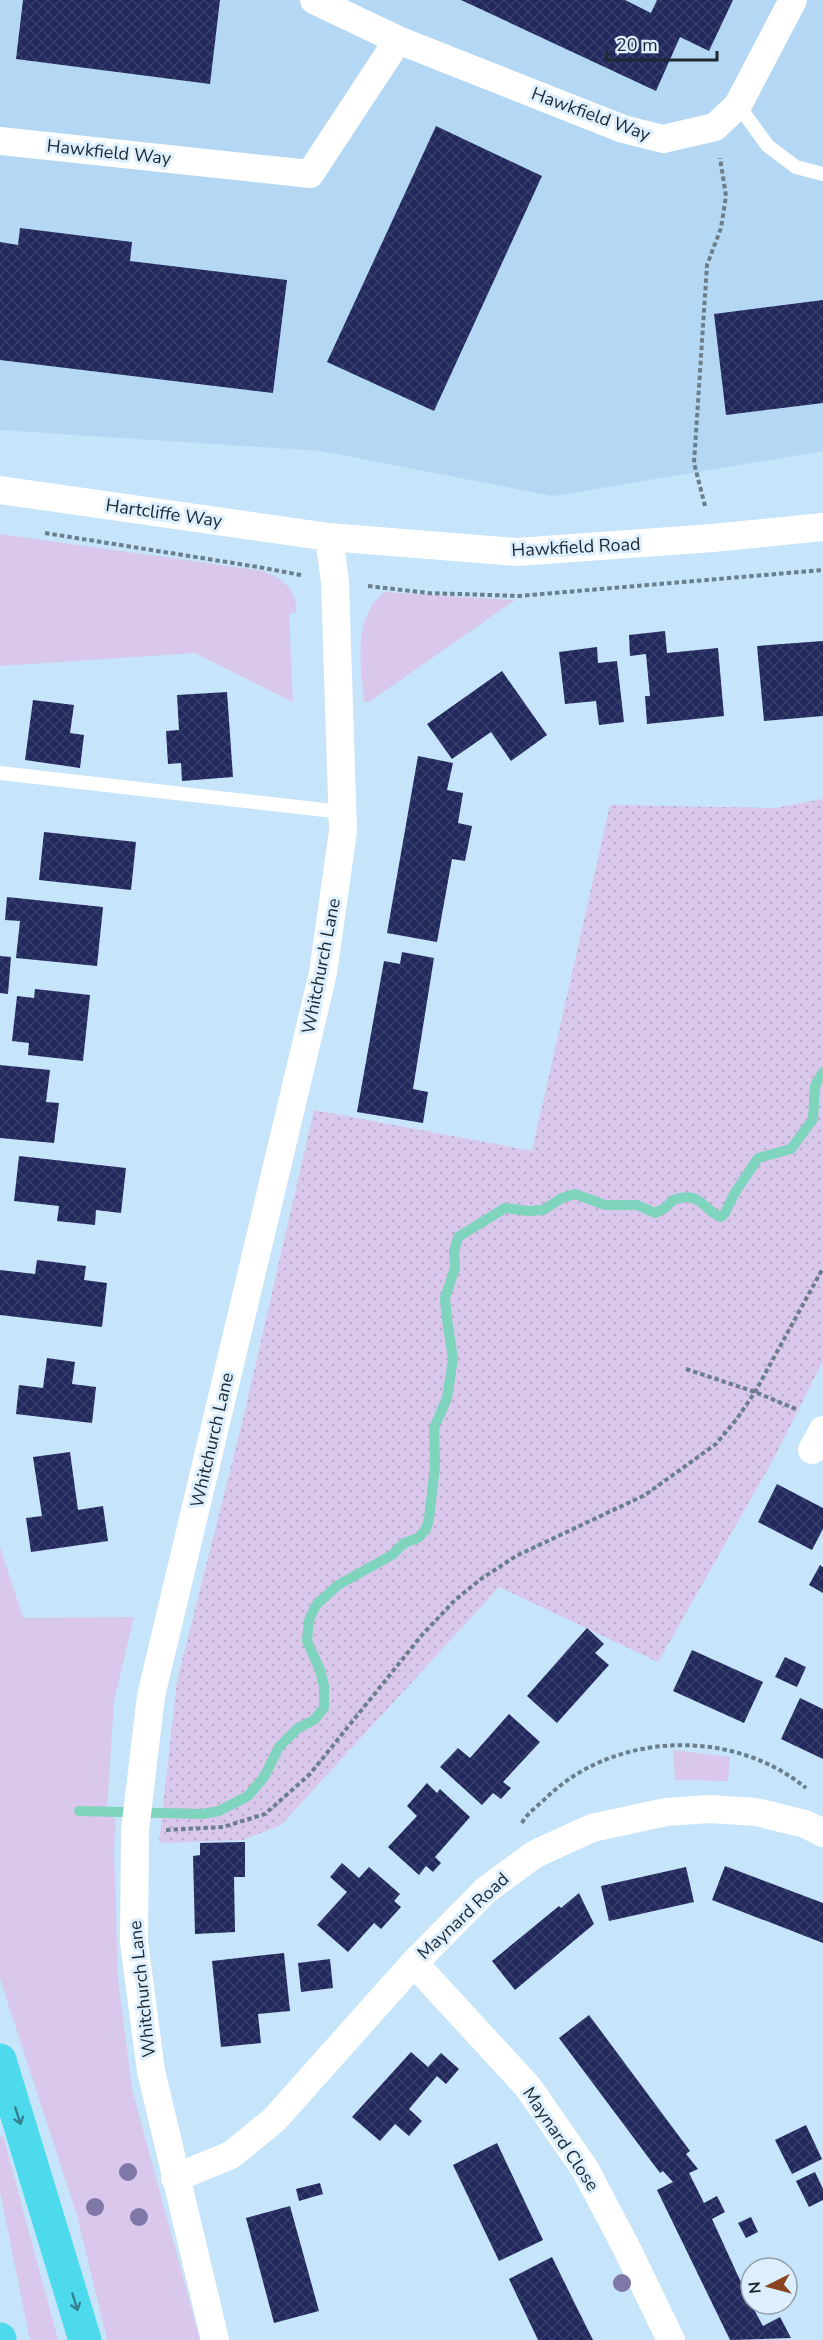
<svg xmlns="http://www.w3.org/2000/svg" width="823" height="2340" font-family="'Nunito Sans',sans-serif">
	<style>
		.built { fill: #b4d8f3 }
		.green { fill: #d9c7ec }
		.park { fill: url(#park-dots) }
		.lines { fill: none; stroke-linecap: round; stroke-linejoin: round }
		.stream { stroke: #7fd4bd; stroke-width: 10 }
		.building { fill: url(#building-cross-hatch) }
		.path { stroke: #6a7e8c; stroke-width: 4; stroke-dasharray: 4.5 3; stroke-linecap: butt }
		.lane { stroke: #fff; stroke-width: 14 }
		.street { stroke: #fff; stroke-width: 28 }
		.highway { stroke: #4ddaec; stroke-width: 33 }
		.tree { fill: #7f77a8 }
		.oneway { stroke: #35818e }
		.labels { text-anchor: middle; stroke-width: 6; stroke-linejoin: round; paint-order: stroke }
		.street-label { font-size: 18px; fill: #1d2830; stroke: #ddeffd }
	</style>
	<defs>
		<pattern id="park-dots" width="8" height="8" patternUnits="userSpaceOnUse" patternTransform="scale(1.5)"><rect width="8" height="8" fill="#d9c7ec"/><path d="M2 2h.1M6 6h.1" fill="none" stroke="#baabcb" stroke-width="1.8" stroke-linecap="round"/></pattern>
		<pattern id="building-cross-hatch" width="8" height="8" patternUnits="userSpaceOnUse" patternTransform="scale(1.5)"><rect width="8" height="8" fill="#22295c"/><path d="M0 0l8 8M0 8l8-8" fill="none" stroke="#393f6b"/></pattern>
	</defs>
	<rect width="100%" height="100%" fill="#c6e4fa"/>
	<path class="built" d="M 0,0 L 823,0 L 823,451 L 553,496 L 321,451 L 0,430 Z"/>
	<path class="green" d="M 0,534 L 263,571 C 282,578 298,590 296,613 L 289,613 L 293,702 L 195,653 L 0,666 Z
		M 385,592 L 515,600 L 369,702 L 364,702 C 361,666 352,616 385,592 Z
		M 0,1547 L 23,1618 L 134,1617 L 114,1701 L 107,1811 L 116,1820 L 114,1847 L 118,1979 L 132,2089 L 200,2340 L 107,2340 L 77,2215 L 0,1979 Z
		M 673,1750 L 730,1757 L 728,1781 L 675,1780 Z
		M 3,2135 L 58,2340 L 30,2340 L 0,2191 L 0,2137 Z"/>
	<path class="park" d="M 823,799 L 823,1361 L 774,1458 L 658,1662 L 499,1587 L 281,1825 L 243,1840 L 159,1843 L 177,1681 L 244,1415 L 314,1110 L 532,1151 L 610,805 L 775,808 Z"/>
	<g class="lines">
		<path class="stream" d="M 79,1811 L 203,1814 L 219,1811 L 248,1796 L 264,1777 L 279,1747 L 298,1728 L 314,1720 L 324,1708 L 324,1686 L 320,1670 L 307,1641 L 309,1620 L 316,1605 L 338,1585 L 392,1555 L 404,1543 L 418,1538 L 426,1529 L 429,1519 L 435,1466 L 434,1428 L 447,1398 L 453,1359 L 447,1319 L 445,1298 L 455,1268 L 454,1252 L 458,1237 L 505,1208 L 528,1211 L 543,1210 L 562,1198 L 575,1194 L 605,1205 L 637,1205 L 655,1213 L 665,1208 L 673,1200 C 702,1190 703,1211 721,1217 L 725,1213 L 734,1194 L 758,1158 L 791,1149 L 813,1119 L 815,1086 L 823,1072"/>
	</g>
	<path class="building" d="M 23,0 L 220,0 L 210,84 L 16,59 Z
		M 461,0 L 625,0 L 651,13 L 657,0 L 733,0 L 709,51 L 680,37 L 656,91 Z
		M 436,126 L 542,176 L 434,411 L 327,362 Z
		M 20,228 L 132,242 L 130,261 L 287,280 L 273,393 L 0,360 L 0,242 L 18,245 Z
		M 823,300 L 823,403 L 726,415 L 714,314 Z
		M 665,631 L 667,653 L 718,648 L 724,716 L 647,724 L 645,696 L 650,696 L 646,654 L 630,656 L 629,635 Z
		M 823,641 L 823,716 L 764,721 L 757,646 Z
		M 597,647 L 598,663 L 617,661 L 624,722 L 599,725 L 596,701 L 565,704 L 559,652 Z
		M 502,671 L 547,735 L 511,761 L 491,732 L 452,759 L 427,724 Z
		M 227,692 L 233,777 L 182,781 L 181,763 L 168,764 L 166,731 L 179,730 L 177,695 Z
		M 33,700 L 74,705 L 70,733 L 84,735 L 80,768 L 25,760 Z
		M 418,756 L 453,763 L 447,790 L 463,793 L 458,823 L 472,826 L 465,861 L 452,859 L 437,942 L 387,933 Z
		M 44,832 L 136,842 L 131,890 L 39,880 Z
		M 7,897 L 103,907 L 97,966 L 16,958 L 20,921 L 5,920 Z
		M 402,952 L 434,958 L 413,1089 L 428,1092 L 423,1123 L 357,1112 L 384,961 L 400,964 Z
		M 0,956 L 11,957 L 8,994 L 0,993 Z
		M 35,989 L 90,995 L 83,1061 L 28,1055 L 29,1043 L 12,1041 L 17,996 L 34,998 Z
		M 0,1065 L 50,1070 L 46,1102 L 59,1103 L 54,1143 L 0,1138 Z
		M 19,1156 L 126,1168 L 121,1213 L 96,1210 L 95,1225 L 57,1221 L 59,1206 L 14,1201 Z
		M 37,1260 L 86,1266 L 84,1280 L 107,1283 L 102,1327 L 0,1315 L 0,1270 L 35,1274 Z
		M 47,1358 L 75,1362 L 72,1384 L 96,1387 L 92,1423 L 16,1414 L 19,1385 L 43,1388 Z
		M 70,1452 L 78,1510 L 103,1506 L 108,1541 L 31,1552 L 26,1518 L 42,1516 L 33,1457 Z
		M 777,1484 L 823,1508 L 823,1529 L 812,1550 L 758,1522 Z
		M 820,1565 L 823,1567 L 823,1593 L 809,1585 Z
		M 587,1628 L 604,1644 L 595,1653 L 609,1665 L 557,1723 L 527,1696 Z
		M 692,1650 L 763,1682 L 744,1723 L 673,1691 Z
		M 785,1657 L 806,1667 L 797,1687 L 775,1677 Z
		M 800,1698 L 823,1709 L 823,1759 L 781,1739 Z
		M 509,1714 L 540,1742 L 503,1782 L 511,1788 L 501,1799 L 493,1793 L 482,1805 L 440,1767 L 458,1748 L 470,1758 Z
		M 427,1783 L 437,1793 L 440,1789 L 470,1817 L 435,1857 L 441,1863 L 433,1872 L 426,1866 L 419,1875 L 388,1847 L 417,1816 L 407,1806 Z
		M 245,1842 L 245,1877 L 234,1877 L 235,1932 L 195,1934 L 193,1856 L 200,1855 L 200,1843 Z
		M 342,1863 L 359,1878 L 369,1867 L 400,1894 L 394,1901 L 401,1907 L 381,1929 L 374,1923 L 348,1952 L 317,1925 L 347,1892 L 330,1877 Z
		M 725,1866 L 823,1903 L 823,1943 L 712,1900 Z
		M 686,1867 L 694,1902 L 609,1921 L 601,1886 Z
		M 579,1893 L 594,1924 L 515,1990 L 492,1961 L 559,1906 L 561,1908 Z
		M 284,1953 L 290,2011 L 258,2014 L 261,2043 L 221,2047 L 212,1961 Z
		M 330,1959 L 333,1988 L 301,1992 L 298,1963 Z
		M 589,2015 L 690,2151 L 686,2154 L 698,2169 L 689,2173 L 704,2203 L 717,2196 L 725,2212 L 712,2219 L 751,2304 L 763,2326 L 780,2317 L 791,2338 L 730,2340 L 657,2190 L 673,2182 L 663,2171 L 660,2173 L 559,2038 Z
		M 411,2052 L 428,2067 L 441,2053 L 459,2069 L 446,2084 L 437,2076 L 409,2109 L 422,2121 L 409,2136 L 395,2124 L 380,2141 L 352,2117 Z
		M 806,2125 L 822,2159 L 792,2174 L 775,2140 Z
		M 497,2143 L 543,2240 L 499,2261 L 453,2165 Z
		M 815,2172 L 823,2189 L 823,2200 L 809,2207 L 796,2181 Z
		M 320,2183 L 323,2194 L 299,2201 L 296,2189 Z
		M 290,2206 L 319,2311 L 274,2323 L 246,2218 Z
		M 751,2217 L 758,2232 L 746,2238 L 738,2223 Z
		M 552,2257 L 576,2306 L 593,2340 L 538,2340 L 509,2279 Z"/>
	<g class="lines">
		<path class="path" d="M 705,506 L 694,463 L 707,265 L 721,228 L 726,196 L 720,158
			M 45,533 L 258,567 L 301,575
			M 368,586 L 428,593 L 519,596 L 823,570
			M 686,1369 L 755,1392 L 798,1410
			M 522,1823 C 527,1813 539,1805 547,1797 C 616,1731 733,1728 806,1788
			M 166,1830 L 223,1827 L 265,1814 L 310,1774 L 422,1635 L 455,1600 L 481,1579 L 516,1556 L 645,1495 L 716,1444 L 736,1420 L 755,1392 L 823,1268"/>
		<path class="lane" d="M 738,105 L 768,146 L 796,167 L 823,174
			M 0,773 L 342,812"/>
		<path class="street" d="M 314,0 L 398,40 L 623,129 L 663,139 L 715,127 L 738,105 L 793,0
			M 0,141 L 310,174 L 398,40
			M 0,490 L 329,537 L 517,552 L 713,538 L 823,527
			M 812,1450 L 823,1430
			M 414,1963 L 528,2087 L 585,2169 L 626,2247 L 671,2340
			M 175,2178 L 231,2155 L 274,2120 L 414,1963 L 486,1890 L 535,1854 L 592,1828 L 666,1812 L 710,1809 L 756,1812 L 805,1824 L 823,1833
			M 215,2340 L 151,2071 L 134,1942 L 135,1831 L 151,1696 L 323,973 L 343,831 L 335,582 L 329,537"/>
		<path class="highway" d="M 0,2060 L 85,2340
			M 0,2339 L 0,2340"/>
	</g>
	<g class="tree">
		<circle cx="128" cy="2172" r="9"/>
		<circle cx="95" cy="2207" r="9"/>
		<circle cx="139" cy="2217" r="9"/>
		<circle cx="622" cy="2283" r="9"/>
	</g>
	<defs><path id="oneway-shaft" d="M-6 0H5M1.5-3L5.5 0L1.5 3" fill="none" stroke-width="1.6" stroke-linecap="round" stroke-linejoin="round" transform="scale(1.5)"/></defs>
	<g class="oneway">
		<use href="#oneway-shaft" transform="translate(18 2116) rotate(72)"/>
		<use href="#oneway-shaft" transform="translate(75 2302) rotate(73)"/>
	</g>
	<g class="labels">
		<g class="street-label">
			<text transform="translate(591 114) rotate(20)" y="6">Hawkfield Way</text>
			<text transform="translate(109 152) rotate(6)" y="6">Hawkfield Way</text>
			<text transform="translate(164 513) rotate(8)" y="6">Hartcliffe Way</text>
			<text transform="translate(576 547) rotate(-3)" y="6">Hawkfield Road</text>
			<text transform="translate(321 966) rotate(-79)" y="6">Whitchurch Lane</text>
			<text transform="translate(212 1440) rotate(-77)" y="6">Whitchurch Lane</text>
			<text transform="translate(463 1916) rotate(-43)" y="6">Maynard Road</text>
			<text transform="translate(142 1989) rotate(-96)" y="6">Whitchurch Lane</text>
			<text transform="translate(561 2139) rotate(56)" y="6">Maynard Close</text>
		</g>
	</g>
	<g transform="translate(769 2286) rotate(264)"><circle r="28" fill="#ddeffd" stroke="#909fab" stroke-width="1.5"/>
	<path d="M0-4.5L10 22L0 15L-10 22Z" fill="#8a441f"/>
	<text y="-9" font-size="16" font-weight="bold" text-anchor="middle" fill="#1d2830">N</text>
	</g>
	<path d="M607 51v9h110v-9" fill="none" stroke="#1d2830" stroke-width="3"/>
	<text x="616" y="51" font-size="18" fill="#1d2830" stroke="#ddeffd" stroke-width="4.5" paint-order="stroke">20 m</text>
</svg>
